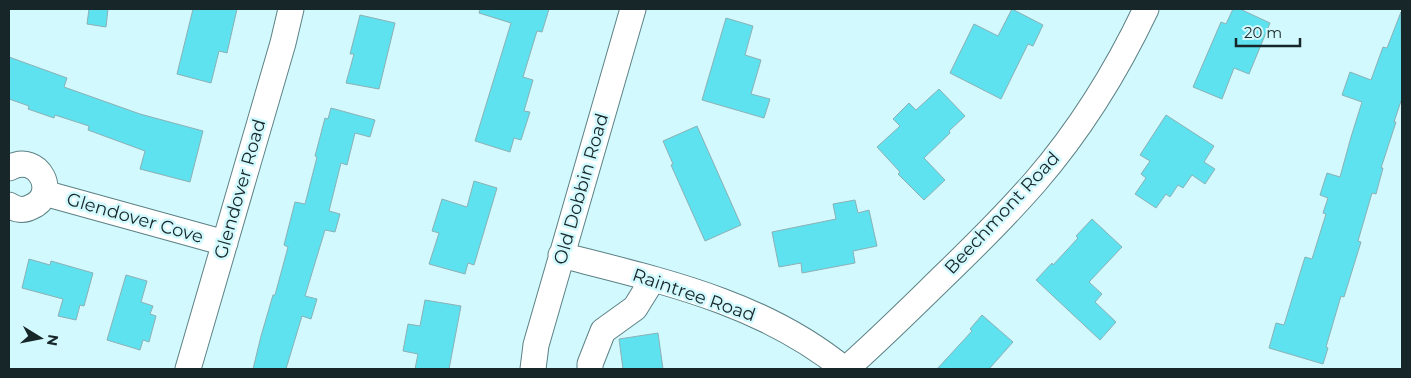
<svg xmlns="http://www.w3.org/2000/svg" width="1411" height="378" font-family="Montserrat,sans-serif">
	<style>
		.building { fill: #5ee2ef; stroke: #8bb1b5 }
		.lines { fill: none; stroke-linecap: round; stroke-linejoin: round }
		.minor-casing { stroke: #5d8185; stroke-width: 27 }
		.minor { stroke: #fff; stroke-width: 25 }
		.labels { text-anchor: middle; stroke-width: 5; stroke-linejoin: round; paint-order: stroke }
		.street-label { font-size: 18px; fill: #172628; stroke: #d2fafe }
	</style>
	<rect width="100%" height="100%" fill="#d2fafe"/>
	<path class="building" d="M 89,9 L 108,9 L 106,27 L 87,24 Z
		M 193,9 L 237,9 L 227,53 L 219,51 L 211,83 L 177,74 Z
		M 480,9 L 549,9 L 542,32 L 537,31 L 523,77 L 533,80 L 524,111 L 530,112 L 521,140 L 514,138 L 510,152 L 475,141 L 511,23 L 479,13 Z
		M 1012,9 L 1043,25 L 1033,46 L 1028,44 L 1001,99 L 950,73 L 974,24 L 998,36 Z
		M 1233,9 L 1240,9 L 1270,23 L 1249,74 L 1234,68 L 1222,99 L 1193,87 L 1221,22 L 1226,24 Z
		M 1401,12 L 1402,98 L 1394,122 L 1396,122 L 1381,168 L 1383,168 L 1376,194 L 1372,193 L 1358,241 L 1361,242 L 1344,297 L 1341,296 L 1326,347 L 1328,348 L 1323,364 L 1269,348 L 1276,323 L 1284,325 L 1305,257 L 1312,259 L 1326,214 L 1323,213 L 1328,198 L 1320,195 L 1327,173 L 1340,177 L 1351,137 L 1362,102 L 1342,95 L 1350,72 L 1371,80 L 1383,47 L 1387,48 Z
		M 360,15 L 395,23 L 379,89 L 346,83 L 354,54 L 350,54 Z
		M 726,18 L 753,26 L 745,55 L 761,60 L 751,94 L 770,99 L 764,118 L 702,100 Z
		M 9,57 L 67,78 L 64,87 L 140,114 L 203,131 L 190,182 L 140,169 L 145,151 L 88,130 L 89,126 L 55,115 L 54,118 L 28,109 L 29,106 L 9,99 Z
		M 939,89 L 965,116 L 949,131 L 950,133 L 924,158 L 945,180 L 924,200 L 898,174 L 900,172 L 877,147 L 900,126 L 893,119 L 909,103 L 916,110 Z
		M 331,108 L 375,120 L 370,137 L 355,133 L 347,165 L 341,163 L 329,211 L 340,214 L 335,232 L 325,230 L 305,296 L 317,299 L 311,319 L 302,316 L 286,369 L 253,369 L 261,336 L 273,295 L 275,295 L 288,247 L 284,245 L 295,202 L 305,204 L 317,157 L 315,156 L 325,118 L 328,119 Z
		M 1166,115 L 1214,146 L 1204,162 L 1215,169 L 1205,184 L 1192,175 L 1183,188 L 1178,185 L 1170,197 L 1166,194 L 1156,208 L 1135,194 L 1146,178 L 1141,174 L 1150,161 L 1140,155 Z
		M 697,126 L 741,225 L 705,241 L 671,165 L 673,164 L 663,141 Z
		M 474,181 L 497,188 L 474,265 L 468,263 L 465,274 L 429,264 L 439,233 L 432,231 L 442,199 L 467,207 Z
		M 855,200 L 858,213 L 869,210 L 877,246 L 853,251 L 855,263 L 802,273 L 801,263 L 779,267 L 772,232 L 836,219 L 833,204 Z
		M 1092,219 L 1122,247 L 1089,282 L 1102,294 L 1095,302 L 1116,322 L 1100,340 L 1036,280 L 1052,263 L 1053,265 L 1078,238 L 1076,236 Z
		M 29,259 L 50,265 L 51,261 L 93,273 L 84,306 L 80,305 L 76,320 L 58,316 L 63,299 L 22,288 Z
		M 126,275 L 147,281 L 141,302 L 153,306 L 150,314 L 156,316 L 149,342 L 143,340 L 140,350 L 107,340 Z
		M 425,300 L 461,306 L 449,369 L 415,369 L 418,354 L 403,351 L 408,324 L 420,326 Z
		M 982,315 L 1013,342 L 989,369 L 937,369 L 972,331 L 970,329 Z
		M 658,333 L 663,369 L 623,369 L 619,339 Z"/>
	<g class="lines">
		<defs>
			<path id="minor" d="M 9,168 C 39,151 60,195 31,207 C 24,211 16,210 9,205
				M 44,193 L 225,243
				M 561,255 C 662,281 762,302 844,369
				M 188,369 L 283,43 L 291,9
				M 533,369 L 536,345 L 633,9
				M 590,369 L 590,364 L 603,331 L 635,308 L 653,279
				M 846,369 C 881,338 914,305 948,272 C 978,243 1008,213 1035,182 C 1080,130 1117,70 1146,9"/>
		</defs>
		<use href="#minor" class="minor-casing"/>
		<use href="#minor" class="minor"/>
	</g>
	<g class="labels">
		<g class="street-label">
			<text transform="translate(240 189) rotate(-74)" y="6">Glendover Road</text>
			<text transform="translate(581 189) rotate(-74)" y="6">Old Dobbin Road</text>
			<text transform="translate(1002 213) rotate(-47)" y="6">Beechmont Road</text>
			<text transform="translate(135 218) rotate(16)" y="6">Glendover Cove</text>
			<text transform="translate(694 295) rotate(19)" y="6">Raintree Road</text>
		</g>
	</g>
	<rect width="1411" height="378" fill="none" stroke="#172628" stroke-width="20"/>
	<g transform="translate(40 338) rotate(100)" stroke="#d2fafe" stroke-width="4" paint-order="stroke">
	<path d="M0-4L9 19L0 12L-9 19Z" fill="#172628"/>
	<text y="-8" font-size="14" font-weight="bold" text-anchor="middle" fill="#172628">N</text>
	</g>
	<path d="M1236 38v8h64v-8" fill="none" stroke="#172628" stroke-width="2.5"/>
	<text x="1244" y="38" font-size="15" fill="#172628" stroke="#d2fafe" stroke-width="4" paint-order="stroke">20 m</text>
</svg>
